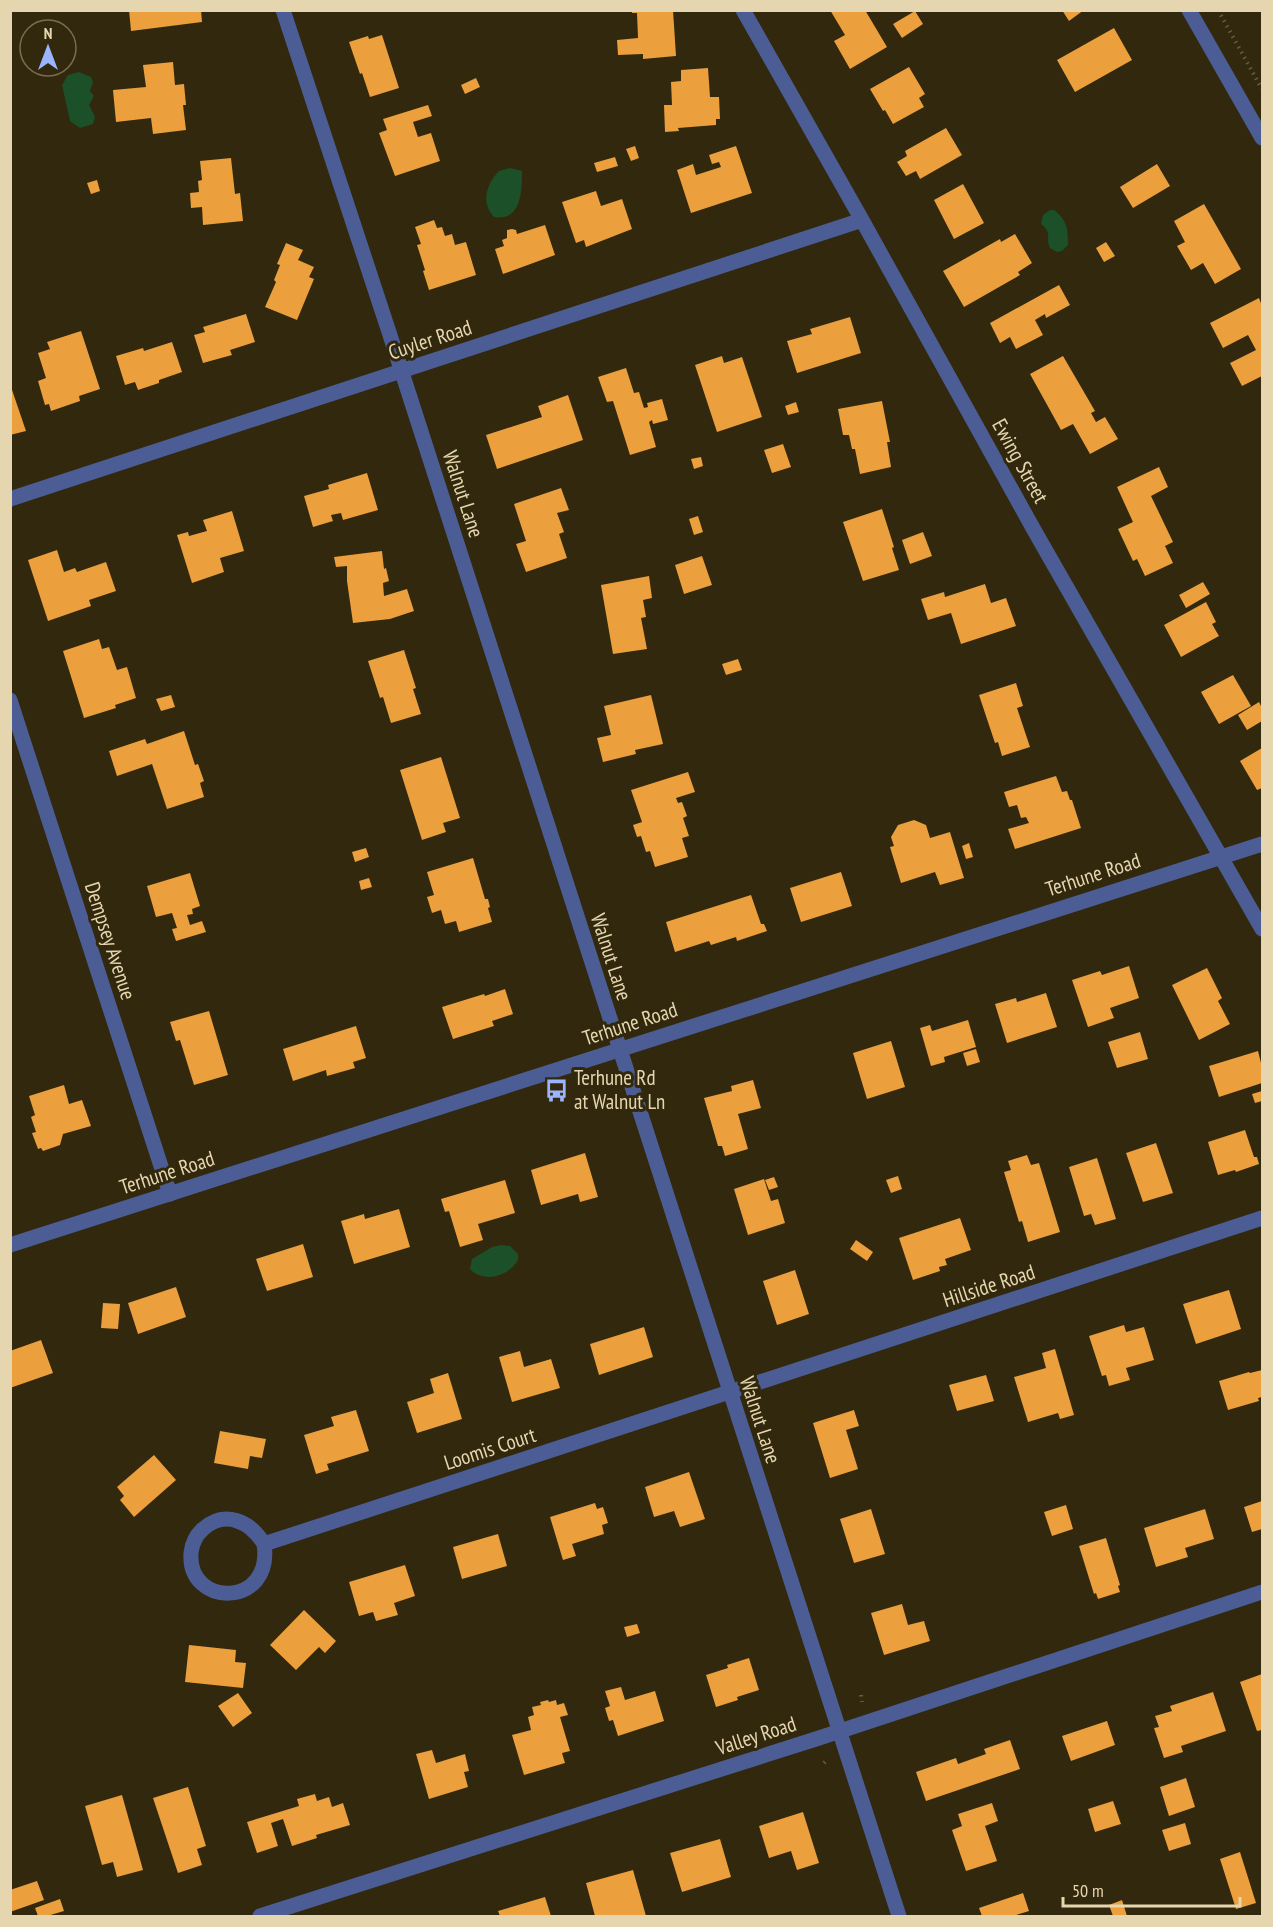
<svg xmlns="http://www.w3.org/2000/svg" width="1273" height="1927" font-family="'PT Sans Narrow',sans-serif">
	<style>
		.water { fill: #1c5028 }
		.building { fill: #ec9f3d }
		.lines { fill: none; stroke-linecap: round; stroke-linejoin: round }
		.path { stroke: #685d3e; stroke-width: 4; stroke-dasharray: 1.5 4.5; stroke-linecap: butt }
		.minor { stroke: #4b5d94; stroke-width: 15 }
		.tertiary { stroke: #4b5d94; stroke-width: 15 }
		.labels { text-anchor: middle; stroke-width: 6; stroke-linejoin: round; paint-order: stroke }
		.street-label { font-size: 21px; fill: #e6d6af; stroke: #31280d }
		.poi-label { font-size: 21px; fill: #e6d6af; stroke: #31280d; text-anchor: start }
	</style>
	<rect width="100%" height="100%" fill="#31280d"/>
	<path class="water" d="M 79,72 L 91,77 L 93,82 L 90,91 L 94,96 L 89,105 L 95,117 L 93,124 L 80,128 L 70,121 L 62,85 L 68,75 Z
		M 510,168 L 522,171 C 522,189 522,222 494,217 C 480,203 487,183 499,171 Z
		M 1050,210 L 1054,210 C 1067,220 1068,229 1068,245 L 1062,251 L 1057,252 L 1050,248 C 1045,238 1053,233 1041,224 L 1043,215 Z
		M 501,1245 L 510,1246 L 518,1254 L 518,1260 C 509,1276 484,1284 470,1269 L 472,1259 L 492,1247 Z"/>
	<path class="building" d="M 129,10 L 201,10 L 202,22 L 131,31 Z
		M 632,10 L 673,10 L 676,56 L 643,59 L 643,54 L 618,55 L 617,40 L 638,38 L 637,13 L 632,13 Z
		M 830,10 L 865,10 L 887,47 L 850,69 L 834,41 L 845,35 Z
		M 1062,10 L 1084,10 L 1069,21 Z
		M 915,11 L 923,24 L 902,38 L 893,24 Z
		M 1114,28 L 1132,60 L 1075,92 L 1057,60 Z
		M 382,35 L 399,88 L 370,97 L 362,73 L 360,74 L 349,42 L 368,36 L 369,39 Z
		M 173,62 L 175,85 L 184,84 L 186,105 L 183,105 L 186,130 L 153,134 L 151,118 L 116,122 L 113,90 L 146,87 L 143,65 Z
		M 909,67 L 925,94 L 919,98 L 924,107 L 893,124 L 885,110 L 883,111 L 870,89 Z
		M 708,68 L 710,97 L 719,97 L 720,119 L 716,119 L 716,125 L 678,128 L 679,131 L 665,132 L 664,105 L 672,105 L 671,82 L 681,81 L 681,70 Z
		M 476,78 L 480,87 L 465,94 L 461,85 Z
		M 428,105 L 432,116 L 413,122 L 418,137 L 431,133 L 440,161 L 395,176 L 379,133 L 387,130 L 383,119 Z
		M 946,128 L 962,155 L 920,179 L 916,171 L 906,176 L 897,162 L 907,156 L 905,151 Z
		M 635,146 L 639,158 L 631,161 L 626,149 Z
		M 736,146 L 752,193 L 691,213 L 677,170 L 693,164 L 696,175 L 721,167 L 719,162 L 712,164 L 709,155 Z
		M 615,157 L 618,166 L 597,172 L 594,163 Z
		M 231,158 L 235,194 L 240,193 L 243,221 L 203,225 L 202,207 L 191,208 L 190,193 L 199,192 L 198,181 L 202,180 L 200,161 Z
		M 1157,164 L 1170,186 L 1133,208 L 1120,187 Z
		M 97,180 L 100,191 L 91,194 L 87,183 Z
		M 963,184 L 984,223 L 954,239 L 934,200 Z
		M 596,191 L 601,206 L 622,199 L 632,229 L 586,247 L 584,240 L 576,243 L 562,202 Z
		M 1204,204 L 1241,269 L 1215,284 L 1203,263 L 1191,270 L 1177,246 L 1185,242 L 1174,221 Z
		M 434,220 L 437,228 L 442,227 L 445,236 L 452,234 L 455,245 L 466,242 L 476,275 L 429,290 L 423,271 L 425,270 L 417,245 L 421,244 L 415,227 Z
		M 545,225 L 555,255 L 503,274 L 495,249 L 504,246 L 502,240 L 507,238 L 507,230 L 512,229 L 516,230 L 517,234 Z
		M 1015,234 L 1032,263 L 1018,272 L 1020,275 L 964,307 L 943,271 L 1000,239 L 1001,242 Z
		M 1106,242 L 1115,256 L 1104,262 L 1096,248 Z
		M 286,243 L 303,250 L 298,260 L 314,267 L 309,277 L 314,279 L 297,320 L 265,307 L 276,282 L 274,280 L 280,265 L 277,264 Z
		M 1059,285 L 1070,305 L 1046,318 L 1045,314 L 1035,320 L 1043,335 L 1016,349 L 1010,337 L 1000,343 L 990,323 Z
		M 1259,298 L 1262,306 L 1262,376 L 1242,386 L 1230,363 L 1256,350 L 1248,335 L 1223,348 L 1210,323 Z
		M 246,314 L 255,342 L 230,350 L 232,355 L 203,363 L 194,335 L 205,332 L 203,327 Z
		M 850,317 L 861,353 L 797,373 L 787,341 L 812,334 L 810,329 Z
		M 81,331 L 100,389 L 79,396 L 80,401 L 51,411 L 49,404 L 45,405 L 38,381 L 46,378 L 38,353 L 50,349 L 47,342 Z
		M 172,342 L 182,372 L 159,380 L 159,383 L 138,390 L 135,382 L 125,385 L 116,356 L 143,348 L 144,351 Z
		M 722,356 L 724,363 L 742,357 L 762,417 L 717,432 L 695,365 Z
		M 1063,356 L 1095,411 L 1091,413 L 1096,422 L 1105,417 L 1118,439 L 1090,454 L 1073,424 L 1061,430 L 1030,374 Z
		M 626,368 L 634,393 L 639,392 L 644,408 L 648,407 L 647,403 L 662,399 L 668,420 L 653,424 L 652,420 L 649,422 L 656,447 L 630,455 L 613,401 L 607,402 L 598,377 Z
		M 10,384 L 26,431 L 10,435 Z
		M 568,395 L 583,440 L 497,469 L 486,435 L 542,417 L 538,406 Z
		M 882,401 L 890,442 L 887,442 L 891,467 L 860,474 L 855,449 L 852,449 L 849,435 L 843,435 L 838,409 Z
		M 796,402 L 799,412 L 788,415 L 785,406 Z
		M 783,444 L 791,467 L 772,473 L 764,450 Z
		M 701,457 L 703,466 L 694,469 L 691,459 Z
		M 1159,467 L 1168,487 L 1151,496 L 1173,542 L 1165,546 L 1173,563 L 1145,576 L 1137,559 L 1133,561 L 1118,529 L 1133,522 L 1117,487 Z
		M 367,473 L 378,510 L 343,520 L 341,513 L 331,515 L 333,521 L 313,527 L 304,496 L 329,489 L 328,485 Z
		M 561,488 L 569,510 L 557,513 L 564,532 L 559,534 L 567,558 L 526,572 L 516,544 L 526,541 L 514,504 Z
		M 882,509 L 894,547 L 892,548 L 899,570 L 863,581 L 843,522 Z
		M 232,511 L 244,551 L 220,558 L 224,572 L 192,583 L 177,535 L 188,532 L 189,536 L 207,531 L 203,520 Z
		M 698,516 L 703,532 L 694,535 L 689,519 Z
		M 923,532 L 932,556 L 910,564 L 902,540 Z
		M 57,550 L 64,572 L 75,568 L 77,572 L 106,562 L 116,591 L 89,600 L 91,606 L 48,621 L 28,560 Z
		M 382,551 L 384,569 L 386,568 L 389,581 L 383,583 L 384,596 L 407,589 L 414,611 L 390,619 L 353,623 L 347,581 L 347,566 L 336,567 L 334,557 Z
		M 702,556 L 712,585 L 684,594 L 675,565 Z
		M 649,576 L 652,598 L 643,600 L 646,617 L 641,618 L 647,649 L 613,654 L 601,585 Z
		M 1203,582 L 1210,594 L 1186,608 L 1179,595 Z
		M 985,584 L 991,603 L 1006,598 L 1016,626 L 961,644 L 951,613 L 928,620 L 921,599 L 944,592 L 945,597 Z
		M 1206,602 L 1216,622 L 1212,624 L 1219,636 L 1181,657 L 1164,625 Z
		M 99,639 L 102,649 L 109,647 L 117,670 L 127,667 L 136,698 L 115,705 L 116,708 L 84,718 L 63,651 Z
		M 404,650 L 416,688 L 413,689 L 421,714 L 391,723 L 383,697 L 380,698 L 368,661 Z
		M 738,659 L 742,670 L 726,675 L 722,664 Z
		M 1233,675 L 1251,706 L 1219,724 L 1201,692 Z
		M 1016,683 L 1023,706 L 1017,708 L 1030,747 L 1002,756 L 998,742 L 995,743 L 979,695 Z
		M 171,695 L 175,707 L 161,711 L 156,699 Z
		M 651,695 L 663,744 L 635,750 L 636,754 L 603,762 L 597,738 L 611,735 L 604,706 Z
		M 1259,702 L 1262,708 L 1262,721 L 1247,730 L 1238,715 Z
		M 184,731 L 195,765 L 198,764 L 204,781 L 200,783 L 204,797 L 167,809 L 152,764 L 117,776 L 109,751 L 145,739 L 147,744 Z
		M 1262,748 L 1262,788 L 1257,790 L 1240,761 Z
		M 441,757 L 460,818 L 443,823 L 446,832 L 422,840 L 400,770 Z
		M 688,772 L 695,792 L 676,798 L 678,803 L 682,802 L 687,816 L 683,818 L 689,836 L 682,838 L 688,857 L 655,867 L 650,851 L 646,852 L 641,836 L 637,837 L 633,825 L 642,822 L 631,790 Z
		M 1056,776 L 1062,792 L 1067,791 L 1070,800 L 1072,800 L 1081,828 L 1015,849 L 1008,829 L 1029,823 L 1026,817 L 1021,818 L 1017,805 L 1009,807 L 1004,792 Z
		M 914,820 L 926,825 L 930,838 L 950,832 L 964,878 L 940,885 L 935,872 L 901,883 L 890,847 L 894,846 L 891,837 L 898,825 Z
		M 969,843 L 973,857 L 966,859 L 962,846 Z
		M 366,848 L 369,857 L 355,862 L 352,852 Z
		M 473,858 L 485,899 L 488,899 L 490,907 L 488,908 L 492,922 L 459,932 L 456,921 L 445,924 L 441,910 L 432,913 L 427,897 L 434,895 L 427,872 Z
		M 841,872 L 852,906 L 801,922 L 790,888 Z
		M 190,873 L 200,906 L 192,909 L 193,914 L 187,915 L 190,925 L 202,921 L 206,932 L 176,941 L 172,929 L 177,928 L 172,913 L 156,917 L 147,886 Z
		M 369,878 L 372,887 L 361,890 L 359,881 Z
		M 751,895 L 761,924 L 764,924 L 767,931 L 737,941 L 736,937 L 711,945 L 709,941 L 675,952 L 666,922 Z
		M 1129,966 L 1139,998 L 1110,1008 L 1114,1018 L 1088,1027 L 1072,980 L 1100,971 L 1102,975 Z
		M 1207,968 L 1222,998 L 1218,1001 L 1230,1024 L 1199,1040 L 1172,985 Z
		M 505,989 L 513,1014 L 492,1021 L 494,1026 L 453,1039 L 442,1007 L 484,994 L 485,996 Z
		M 1046,993 L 1057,1027 L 1007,1043 L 995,1004 L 1016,998 L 1017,1002 Z
		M 209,1011 L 228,1075 L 194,1085 L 180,1040 L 176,1041 L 170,1022 Z
		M 968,1020 L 976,1047 L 944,1057 L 945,1062 L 931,1066 L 920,1028 L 930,1025 L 932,1031 Z
		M 356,1026 L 366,1058 L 353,1062 L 355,1068 L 327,1076 L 326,1070 L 293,1081 L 283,1049 Z
		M 1140,1032 L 1148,1059 L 1117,1068 L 1108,1042 Z
		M 891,1041 L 905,1087 L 867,1099 L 853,1053 Z
		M 976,1049 L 980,1062 L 967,1066 L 963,1053 Z
		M 1258,1051 L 1262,1067 L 1262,1083 L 1219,1097 L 1209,1066 Z
		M 753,1080 L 761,1108 L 738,1114 L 748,1149 L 725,1156 L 722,1146 L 718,1146 L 704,1098 L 732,1091 L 731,1086 Z
		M 64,1085 L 69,1104 L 82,1100 L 91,1126 L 63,1134 L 60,1145 L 43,1151 L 41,1148 L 38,1149 L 32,1133 L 36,1132 L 31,1117 L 35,1115 L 29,1096 Z
		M 1262,1091 L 1262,1101 L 1255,1103 L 1252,1094 Z
		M 1245,1130 L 1254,1157 L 1257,1157 L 1259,1164 L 1236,1172 L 1235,1170 L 1218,1175 L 1208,1142 Z
		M 1156,1143 L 1173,1193 L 1143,1202 L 1126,1153 Z
		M 585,1153 L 598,1197 L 580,1202 L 578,1194 L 541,1205 L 531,1170 Z
		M 1027,1155 L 1031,1165 L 1039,1163 L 1060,1232 L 1028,1242 L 1022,1221 L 1019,1222 L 1004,1172 L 1011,1170 L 1008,1161 Z
		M 1097,1158 L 1116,1219 L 1095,1225 L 1091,1214 L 1084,1216 L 1069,1167 Z
		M 898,1176 L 902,1189 L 891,1193 L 886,1180 Z
		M 774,1177 L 778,1187 L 769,1190 L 765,1180 Z
		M 764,1179 L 771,1201 L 778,1199 L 785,1223 L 748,1235 L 734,1189 Z
		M 505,1180 L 515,1213 L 478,1224 L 483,1240 L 460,1247 L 449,1211 L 445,1212 L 441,1199 Z
		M 399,1209 L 410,1247 L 354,1264 L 341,1221 L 364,1214 L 365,1219 Z
		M 960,1218 L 971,1250 L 945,1259 L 947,1265 L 939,1267 L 940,1271 L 913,1280 L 899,1238 Z
		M 856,1240 L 873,1252 L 867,1261 L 850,1249 Z
		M 303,1244 L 313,1277 L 267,1291 L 256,1259 Z
		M 795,1270 L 809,1314 L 777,1325 L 763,1281 Z
		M 176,1287 L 186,1317 L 138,1334 L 128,1303 Z
		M 1229,1290 L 1241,1329 L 1196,1344 L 1183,1304 Z
		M 103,1303 L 120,1304 L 118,1329 L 101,1328 Z
		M 1124,1325 L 1126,1332 L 1144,1327 L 1154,1360 L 1126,1368 L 1130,1380 L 1109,1386 L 1106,1375 L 1102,1376 L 1089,1336 Z
		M 644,1327 L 653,1357 L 599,1375 L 590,1344 Z
		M 41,1340 L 53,1373 L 10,1388 L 10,1351 Z
		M 1055,1349 L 1074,1415 L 1060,1419 L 1058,1413 L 1028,1422 L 1014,1377 L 1046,1368 L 1042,1353 Z
		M 520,1351 L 524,1367 L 551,1359 L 560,1388 L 512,1402 L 499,1357 Z
		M 1262,1370 L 1262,1397 L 1258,1398 L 1259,1401 L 1228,1410 L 1219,1381 L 1249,1372 L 1250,1373 Z
		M 448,1373 L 462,1419 L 417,1433 L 407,1402 L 434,1393 L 430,1379 Z
		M 986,1375 L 994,1401 L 957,1411 L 949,1385 Z
		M 356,1410 L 369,1451 L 327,1464 L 329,1470 L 316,1474 L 304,1435 L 334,1426 L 331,1417 Z
		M 854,1410 L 859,1426 L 846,1430 L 858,1469 L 830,1478 L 813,1423 Z
		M 220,1431 L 266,1439 L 262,1458 L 250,1456 L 248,1469 L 214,1463 Z
		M 154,1455 L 176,1480 L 134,1517 L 120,1500 L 124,1496 L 117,1487 Z
		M 689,1472 L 705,1519 L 680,1527 L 674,1511 L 654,1517 L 645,1487 Z
		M 1262,1501 L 1262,1529 L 1252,1532 L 1244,1507 Z
		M 595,1503 L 597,1509 L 603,1507 L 608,1523 L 602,1525 L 604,1534 L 572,1544 L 576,1556 L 563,1560 L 550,1517 Z
		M 1066,1505 L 1073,1529 L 1052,1536 L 1044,1512 Z
		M 871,1509 L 885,1554 L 854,1563 L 840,1519 Z
		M 1205,1509 L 1214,1539 L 1185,1548 L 1188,1557 L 1156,1567 L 1144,1528 Z
		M 498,1534 L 507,1566 L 462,1579 L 453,1547 Z
		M 1106,1538 L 1120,1585 L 1118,1586 L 1120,1592 L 1098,1599 L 1096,1593 L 1094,1594 L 1079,1546 Z
		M 405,1565 L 415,1596 L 394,1603 L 398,1615 L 376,1621 L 373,1612 L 359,1616 L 349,1582 Z
		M 902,1604 L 908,1625 L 924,1621 L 930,1641 L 884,1655 L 871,1613 Z
		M 304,1610 L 336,1641 L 325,1653 L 319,1647 L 296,1670 L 270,1645 Z
		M 637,1624 L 640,1633 L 627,1637 L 624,1627 Z
		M 189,1645 L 236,1650 L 235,1662 L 246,1663 L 243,1688 L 185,1682 Z
		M 749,1658 L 759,1690 L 737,1697 L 738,1700 L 716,1707 L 706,1675 L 728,1668 L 727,1665 Z
		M 1262,1674 L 1262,1730 L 1257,1731 L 1240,1682 Z
		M 621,1687 L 625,1700 L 655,1691 L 664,1721 L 618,1736 L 613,1720 L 609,1721 L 605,1708 L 610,1706 L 605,1691 Z
		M 1213,1692 L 1226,1731 L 1181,1746 L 1183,1752 L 1164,1758 L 1154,1728 L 1159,1727 L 1155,1716 L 1172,1711 L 1170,1706 Z
		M 238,1693 L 252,1713 L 233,1727 L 218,1706 Z
		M 548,1700 L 549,1702 L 556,1700 L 557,1705 L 564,1703 L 568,1715 L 560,1717 L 570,1751 L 562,1753 L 565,1763 L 524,1775 L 512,1735 L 531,1730 L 528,1717 L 534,1715 L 532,1707 L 541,1705 L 540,1702 Z
		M 1107,1721 L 1115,1745 L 1071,1761 L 1062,1736 Z
		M 1010,1740 L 1020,1769 L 926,1801 L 916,1772 L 956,1758 L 958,1764 L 986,1754 L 984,1749 Z
		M 432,1750 L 436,1763 L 465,1754 L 469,1771 L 464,1772 L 468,1787 L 429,1799 L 416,1754 Z
		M 1186,1778 L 1195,1807 L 1169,1816 L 1160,1787 Z
		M 188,1787 L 206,1846 L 197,1849 L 202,1865 L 178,1873 L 153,1798 Z
		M 315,1794 L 317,1801 L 329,1797 L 332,1807 L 343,1803 L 350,1825 L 316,1835 L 317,1838 L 292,1846 L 283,1819 L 271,1823 L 278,1846 L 257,1853 L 247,1822 L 299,1806 L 297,1799 Z
		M 122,1795 L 143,1870 L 117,1877 L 113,1862 L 102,1865 L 85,1806 Z
		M 1113,1801 L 1121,1824 L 1095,1832 L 1088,1809 Z
		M 992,1803 L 998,1821 L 985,1826 L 997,1861 L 966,1871 L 952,1830 L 962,1826 L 958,1814 Z
		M 803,1812 L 819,1863 L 797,1870 L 791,1851 L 769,1858 L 759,1826 Z
		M 1185,1823 L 1191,1844 L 1169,1851 L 1162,1830 Z
		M 720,1839 L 731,1877 L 682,1892 L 670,1853 Z
		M 1240,1852 L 1256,1903 L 1236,1909 L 1220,1859 Z
		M 633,1870 L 646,1916 L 595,1916 L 586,1883 Z
		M 37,1881 L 44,1900 L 10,1912 L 10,1890 Z
		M 1023,1893 L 1029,1911 L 1013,1916 L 982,1916 L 979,1908 Z
		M 545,1897 L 551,1916 L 500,1916 L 498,1911 Z
		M 60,1899 L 64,1911 L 47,1916 L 38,1916 L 35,1908 Z
		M 1122,1900 L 1127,1916 L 1113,1916 L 1109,1905 Z"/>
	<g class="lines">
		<path class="path" d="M 1218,10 L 1262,89
			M 861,1695 L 862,1702
			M 824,1763 L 826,1761"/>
		<path class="minor" d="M 283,10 L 389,332 L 899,1916
			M 743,10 L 862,220 L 1034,530 L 1262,929
			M 10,499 L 862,220
			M 10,700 L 170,1194
			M 264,1544 C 274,1608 187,1608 191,1553 C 192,1544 196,1535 203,1529 C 225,1509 251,1522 264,1544 L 1262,1218"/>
		<path class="tertiary" d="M 1189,10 L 1262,138
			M 10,1245 L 1262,844
			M 260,1916 L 819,1738 L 1262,1592"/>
	</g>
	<defs>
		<symbol id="bus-bare" viewBox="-9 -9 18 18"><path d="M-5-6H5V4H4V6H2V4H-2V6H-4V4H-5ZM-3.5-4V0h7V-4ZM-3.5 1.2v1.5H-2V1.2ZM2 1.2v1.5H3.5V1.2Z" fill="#9bb5fd" stroke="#31280d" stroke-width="2.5" paint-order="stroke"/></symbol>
	</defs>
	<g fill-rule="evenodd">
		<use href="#bus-bare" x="540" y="1074" width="33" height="33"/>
	</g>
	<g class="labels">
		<g class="street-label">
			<text transform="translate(430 340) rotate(-18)" y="7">Cuyler Road</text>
			<text transform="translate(1020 461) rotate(61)" y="7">Ewing Street</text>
			<text transform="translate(463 494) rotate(72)" y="7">Walnut Lane</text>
			<text transform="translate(1093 875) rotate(-18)" y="7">Terhune Road</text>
			<text transform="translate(110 941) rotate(72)" y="7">Dempsey Avenue</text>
			<text transform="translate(611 957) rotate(72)" y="7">Walnut Lane</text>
			<text transform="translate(630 1024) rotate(-18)" y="7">Terhune Road</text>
			<text transform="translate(167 1173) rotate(-18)" y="7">Terhune Road</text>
			<text transform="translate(989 1286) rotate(-18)" y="7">Hillside Road</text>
			<text transform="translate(760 1420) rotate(72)" y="7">Walnut Lane</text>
			<text transform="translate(490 1449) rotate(-18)" y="7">Loomis Court</text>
			<text transform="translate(756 1736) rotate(-18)" y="7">Valley Road</text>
		</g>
		<g class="poi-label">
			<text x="574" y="1085">Terhune Rd<tspan x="574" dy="24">at Walnut Ln</tspan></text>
		</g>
	</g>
	<rect width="1273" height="1927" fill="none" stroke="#e6d6af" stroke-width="24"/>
	<g transform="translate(48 48)"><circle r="28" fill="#31280d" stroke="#796e4e" stroke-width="1.5"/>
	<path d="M0-4.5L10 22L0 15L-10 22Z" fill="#9bb5fd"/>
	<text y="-9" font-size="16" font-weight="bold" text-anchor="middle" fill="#e6d6af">N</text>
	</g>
	<path d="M1063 1897v9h177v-9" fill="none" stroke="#e6d6af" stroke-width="3"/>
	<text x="1072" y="1897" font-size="18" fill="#e6d6af" stroke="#31280d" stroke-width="4.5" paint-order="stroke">50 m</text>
</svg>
